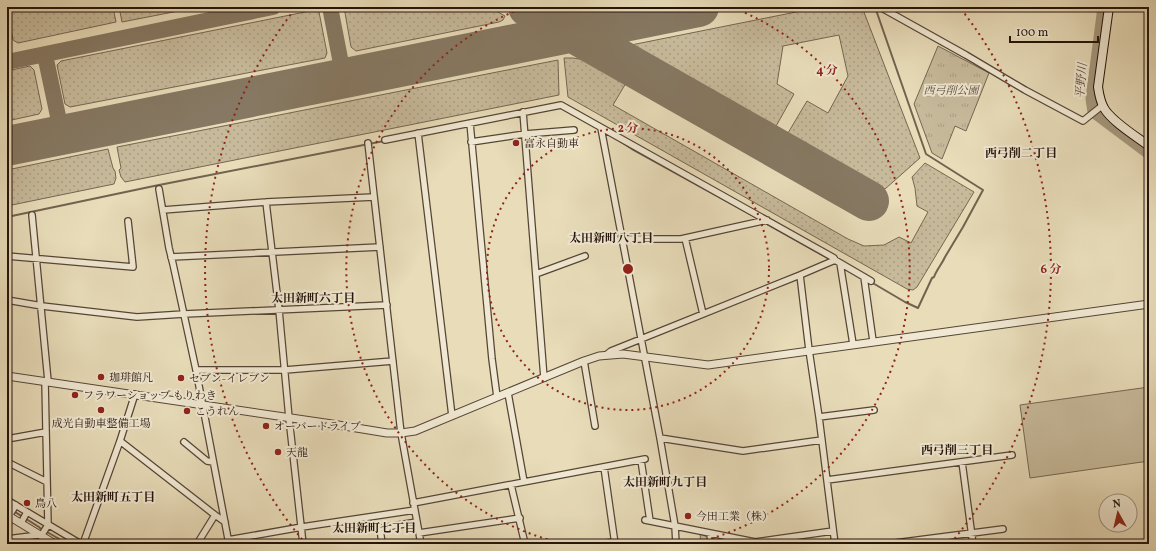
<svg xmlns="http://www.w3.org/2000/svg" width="1156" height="551" font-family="Vollkorn,'Noto Serif JP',serif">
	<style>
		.grass { fill: url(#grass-dots); stroke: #766652 }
		.park { fill: url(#park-tufts); stroke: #766652 }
		.pitch { fill: #c7ba9b; stroke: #766652 }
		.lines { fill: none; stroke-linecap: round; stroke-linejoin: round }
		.stream { stroke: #716350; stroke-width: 2 }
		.river { stroke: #a5987e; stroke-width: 11 }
		.taxiway { stroke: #867862; stroke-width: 16 }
		.runway { stroke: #867862; stroke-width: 40 }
		.minor-casing { stroke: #554536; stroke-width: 8 }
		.tertiary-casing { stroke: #554536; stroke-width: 9 }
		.secondary-casing { stroke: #24130a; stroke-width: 10 }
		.minor { stroke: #f0e8d2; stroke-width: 5.5 }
		.tertiary { stroke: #f0e8d2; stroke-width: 7 }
		.secondary { stroke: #f0e8d2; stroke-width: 8 }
		.ring { fill: none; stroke: #8f2418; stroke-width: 2; stroke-dasharray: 2 4 }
		.poi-dot { fill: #8f2418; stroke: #f0e8d2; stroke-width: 1.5 }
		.labels { text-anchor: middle; stroke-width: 4; stroke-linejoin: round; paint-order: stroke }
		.park-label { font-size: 11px; font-style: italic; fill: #5d4d3d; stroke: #f0e8d2 }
		.poi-label { font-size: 11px; fill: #24130a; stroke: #f0e8d2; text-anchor: start }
		.water-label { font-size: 12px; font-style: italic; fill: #584838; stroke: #f0e8d2 }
		.neighbourhood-label { font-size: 12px; font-weight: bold; fill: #24130a; stroke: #f0e8d2 }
		.centre { fill: #8f2418; stroke: #f0e8d2; stroke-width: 2 }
		.ring-label { font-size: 12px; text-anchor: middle; font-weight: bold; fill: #8f2418; stroke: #f0e8d2; stroke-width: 4; stroke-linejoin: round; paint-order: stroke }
	</style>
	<defs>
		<pattern id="grass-dots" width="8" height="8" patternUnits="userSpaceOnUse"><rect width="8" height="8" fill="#c7ba9b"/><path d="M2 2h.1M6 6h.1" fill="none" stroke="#ab9f84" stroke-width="1.8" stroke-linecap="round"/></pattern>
		<pattern id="park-tufts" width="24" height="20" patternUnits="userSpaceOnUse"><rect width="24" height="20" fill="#c7ba9b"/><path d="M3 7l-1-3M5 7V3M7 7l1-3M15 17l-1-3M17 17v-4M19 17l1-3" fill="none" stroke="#ab9f84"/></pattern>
	</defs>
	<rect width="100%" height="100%" fill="#e8dcb9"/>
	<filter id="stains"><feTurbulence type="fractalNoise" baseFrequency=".005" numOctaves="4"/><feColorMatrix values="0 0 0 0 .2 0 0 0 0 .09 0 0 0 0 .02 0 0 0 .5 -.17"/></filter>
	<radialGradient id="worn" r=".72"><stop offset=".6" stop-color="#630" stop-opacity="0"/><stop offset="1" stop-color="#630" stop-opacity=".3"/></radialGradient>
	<path class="grass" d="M 7,7 L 113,7 L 116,22 L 18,43 L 13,40 Z
		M 119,7 L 199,7 L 122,22 Z
		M 344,7 L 489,7 L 505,16 L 503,20 L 499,22 L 356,51 L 351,47 Z
		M 821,7 L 862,7 L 920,158 L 885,189 L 788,133 L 807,101 L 828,113 L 848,76 L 839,35 L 783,46 L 777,84 L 794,94 L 775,128 L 631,45 Z
		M 315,10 L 319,12 L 327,53 L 325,58 L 70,107 L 65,104 L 57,65 L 61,61 Z
		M 564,58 L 573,58 L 586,60 L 626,83 L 613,105 L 848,239 L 864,246 L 884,245 L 899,237 L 911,243 L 928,212 L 917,206 L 915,188 L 912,177 L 925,163 L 974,192 L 917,287 L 913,290 L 907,289 L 568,97 Z
		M 558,60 L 559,95 L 125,182 L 121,177 L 119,170 L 121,168 L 117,147 Z
		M 30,66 L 34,70 L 42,109 L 39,114 L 7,121 L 7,71 Z
		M 108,149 L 113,168 L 115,171 L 116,178 L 114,184 L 7,206 L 7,170 Z"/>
	<path class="park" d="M 938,46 L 989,73 L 966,131 L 955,126 L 942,159 L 932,153 L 914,104 Z
		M 700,534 L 708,537 L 709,544 L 701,544 Z
		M 250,539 L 251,544 L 234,544 L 233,542 Z"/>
	<path class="pitch" d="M 1149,387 L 1149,461 L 1030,478 L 1020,405 Z"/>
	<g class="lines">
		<path class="stream" d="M 615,138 L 632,149 L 759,219
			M 7,217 L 154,186 L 384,141
			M 765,223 L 831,260
			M 871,282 L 905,302 L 918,308 L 932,278 L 934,277 C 937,269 942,264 945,257 L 963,227 L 983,190 L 926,154 L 875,7
			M 7,507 L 39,527 L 40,528 L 68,544"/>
		<path class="river" d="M 1103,7 L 1091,99 L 1093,112 L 1149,154"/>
		<path class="taxiway" d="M 330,7 L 344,79
			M 45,55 L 62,135
			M 7,62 L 273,7"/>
		<path class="runway" d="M 528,7 L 869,201
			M 7,146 L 699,7"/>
		<defs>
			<path id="minor" d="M 880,7 L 966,55 L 1025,90 L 1083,121 L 1103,105
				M 523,112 L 544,378
				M 470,123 L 492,359 L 497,397
				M 601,128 L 660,438 L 675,526 L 676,544
				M 418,133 L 452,416
				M 385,140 L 561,105 L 834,258 L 835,260 L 871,281
				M 471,142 L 525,134 L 574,130
				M 368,143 L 401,433 L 421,544
				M 159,189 L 169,248 L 173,264 L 196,370 L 229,544
				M 266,202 L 279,310 L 289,418 L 303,544
				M 163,210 L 266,202 L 374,197
				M 32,215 L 48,381
				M 685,238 L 703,314
				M 622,239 L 681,239 L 767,220
				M 7,256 L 133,267 L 128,221
				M 171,257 L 380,247
				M 840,263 L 853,344
				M 536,274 L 585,256
				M 800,275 L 809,350 L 819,417 L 835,544
				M 864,277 L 873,341
				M 7,300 L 42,306 L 137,317 L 184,314 L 387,305
				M 606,355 L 611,351 L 641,339 L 800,275 L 835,260
				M 584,361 L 595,426
				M 196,370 L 285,370 L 393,361
				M 508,393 L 524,482
				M 819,417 L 874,410
				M 660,438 L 743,451 L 822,440
				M 7,439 L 46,432
				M 120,441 L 215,515
				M 184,442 L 207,461 L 213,462
				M 641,460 L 650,521
				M 7,462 L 47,482
				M 962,462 L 973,544
				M 604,467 L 615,544
				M 827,480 L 1012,455
				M 511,485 L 525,544
				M 7,500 L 81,544
				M 413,503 L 645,459
				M 9,516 L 16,505
				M 645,520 L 755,542 L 833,531
				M 21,523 L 27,512
				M 419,533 L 520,518
				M 710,533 L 711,544
				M 41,536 L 48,525 L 45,381
				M 7,539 L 39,535
				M 228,540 L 302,527 L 415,510
				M 83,544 L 120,441 L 135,394
				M 197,544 L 215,515 L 225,522
				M 382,544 L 380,528 L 417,522
				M 598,544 L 614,542
				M 887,544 L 1003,529"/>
			<path id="tertiary" d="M 7,376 L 332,424 L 387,433 L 401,433 L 415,431 L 584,361 L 599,356 L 623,354 L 708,365 L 1149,304
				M 7,515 L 55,544"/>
			<path id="secondary" d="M 1109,7 L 1098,87 C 1099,94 1100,101 1104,108 C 1111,121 1137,137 1149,146"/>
		</defs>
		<use href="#minor" class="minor-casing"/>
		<use href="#tertiary" class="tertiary-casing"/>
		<use href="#secondary" class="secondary-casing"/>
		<use href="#minor" class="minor"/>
		<use href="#tertiary" class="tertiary"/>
		<use href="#secondary" class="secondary"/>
	</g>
	<g class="ring">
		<circle cx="628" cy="269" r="141"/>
		<path d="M565 544A282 282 0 0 1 522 8M734 8A282 282 0 0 1 691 544"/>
		<path d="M306 544A423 423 0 0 1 295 9M961 9A423 423 0 0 1 950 544"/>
	</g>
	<g class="poi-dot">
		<circle cx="516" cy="143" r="4"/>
		<circle cx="101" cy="377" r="4"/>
		<circle cx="181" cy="378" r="4"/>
		<circle cx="75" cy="395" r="4"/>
		<circle cx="101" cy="410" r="4"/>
		<circle cx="187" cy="411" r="4"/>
		<circle cx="266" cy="426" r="4"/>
		<circle cx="278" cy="452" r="4"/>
		<circle cx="27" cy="503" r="4"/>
		<circle cx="688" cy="516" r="4"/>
	</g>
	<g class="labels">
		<g class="park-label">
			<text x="951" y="94">西弓削公園</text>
		</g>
		<g class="poi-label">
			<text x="524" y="147">富永自動車</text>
			<text x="109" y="381">珈琲館凡</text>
			<text x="189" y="382">セブン-イレブン</text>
			<text x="83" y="399">フラワーショップ もりわき</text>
			<text x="195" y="415">こうれん</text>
			<text x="101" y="427" text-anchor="middle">成光自動車整備工場</text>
			<text x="274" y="430">オーバードライブ</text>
			<text x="286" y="456">天龍</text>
			<text x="35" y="507">鳥八</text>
			<text x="696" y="520">今田工業（株）</text>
		</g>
		<g class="water-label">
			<text transform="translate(1081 81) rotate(-85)" y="4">平野川</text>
		</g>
		<g class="neighbourhood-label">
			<text x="1021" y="157">西弓削二丁目</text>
			<text x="611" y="242">太田新町八丁目</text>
			<text x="313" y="302">太田新町六丁目</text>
			<text x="957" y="454">西弓削三丁目</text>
			<text x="665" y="486">太田新町九丁目</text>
			<text x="113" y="501">太田新町五丁目</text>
			<text x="374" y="532">太田新町七丁目</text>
		</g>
	</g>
	<circle cx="628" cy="269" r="6" class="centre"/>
	<g class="ring-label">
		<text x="827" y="74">4 分</text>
		<text x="628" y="132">2 分</text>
		<text x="1051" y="273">6 分</text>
	</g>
	<rect width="1156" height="551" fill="none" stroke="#e8dcb9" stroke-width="24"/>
	<rect x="8" y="8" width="1140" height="535" fill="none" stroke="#24130a" stroke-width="2"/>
	<rect x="12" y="12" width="1132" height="527" fill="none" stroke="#24130a"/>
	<g transform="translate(1118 513) rotate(352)"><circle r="19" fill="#f0e8d2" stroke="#9e9382"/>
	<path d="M0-3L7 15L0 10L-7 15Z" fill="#8f2418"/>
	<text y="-6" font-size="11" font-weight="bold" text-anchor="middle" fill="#24130a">N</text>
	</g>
	<path d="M1010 36v6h88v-6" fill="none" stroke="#24130a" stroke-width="2"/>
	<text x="1016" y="36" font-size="12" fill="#24130a" stroke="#f0e8d2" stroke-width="3" paint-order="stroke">100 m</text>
	<rect width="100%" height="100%" filter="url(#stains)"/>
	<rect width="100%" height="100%" fill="url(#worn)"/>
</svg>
